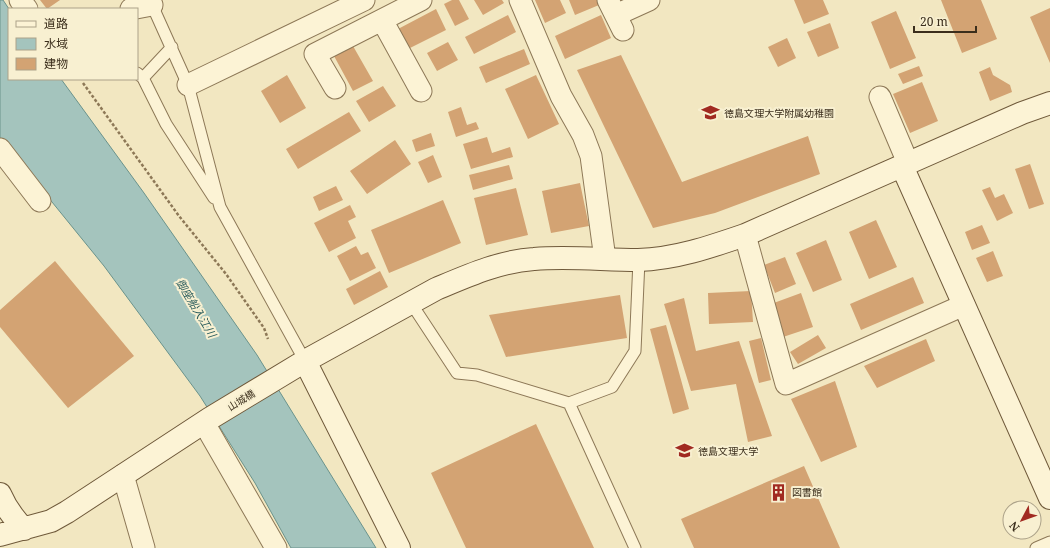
<svg xmlns="http://www.w3.org/2000/svg" width="1050" height="548" font-family="'Noto Serif','Noto Sans JP',serif">
	<style>
		.water { fill: #a4c4bd; stroke: #6a938c }
		.building { fill: #d3a373 }
		.lines { fill: none; stroke-linecap: round; stroke-linejoin: round }
		.lane-casing { stroke: #8d7857; stroke-width: 13 }
		.street-casing { stroke: #8d7857; stroke-width: 23 }
		.secondary-casing { stroke: #6f593a; stroke-width: 24 }
		.path { stroke: #8d7857; stroke-width: 2.5; stroke-dasharray: 3 2; stroke-linecap: butt }
		.lane { stroke: #fcf3d5; stroke-width: 11 }
		.street { stroke: #fcf3d5; stroke-width: 21 }
		.secondary { stroke: #fcf3d5; stroke-width: 22 }
		.labels { text-anchor: middle; stroke-width: 4; stroke-linejoin: round; paint-order: stroke }
		.poi-label { font-size: 10px; fill: #3b2e1c; stroke: #f8f0d1; text-anchor: start }
		.street-label { font-size: 10px; fill: #3b2e1c; stroke: #f8f0d1 }
		.water-label { font-size: 11px; font-style: italic; fill: #2a5c5c; stroke: #f8f0d1 }
	</style>
	<rect width="100%" height="100%" fill="#f2e7c1"/>
	<path class="water" d="M 0,0 L 3,0 L 9,9 L 9,79 L 61,79 L 144,193 L 257,355 L 376,548 L 291,548 L 255,483 L 200,396 L 104,266 L 0,138 Z"/>
	<path class="building" d="M 40,0 L 60,0 L 47,9 Z
		M 452,0 L 459,0 L 469,19 L 455,26 L 444,4 Z
		M 474,0 L 502,0 L 504,3 L 483,15 Z
		M 535,0 L 560,0 L 566,13 L 545,23 Z
		M 569,0 L 597,0 L 599,5 L 575,15 Z
		M 794,0 L 823,0 L 829,14 L 804,24 Z
		M 941,0 L 981,0 L 997,39 L 962,53 Z
		M 1050,8 L 1050,63 L 1030,17 Z
		M 436,9 L 446,30 L 408,49 L 398,29 Z
		M 896,11 L 916,58 L 890,69 L 871,22 Z
		M 508,15 L 516,32 L 474,54 L 465,37 Z
		M 601,15 L 611,38 L 565,59 L 555,36 Z
		M 830,23 L 839,48 L 818,57 L 807,32 Z
		M 787,38 L 796,58 L 778,67 L 768,47 Z
		M 448,42 L 458,60 L 437,71 L 427,53 Z
		M 353,46 L 373,81 L 353,91 L 334,56 Z
		M 524,49 L 530,64 L 486,83 L 479,67 Z
		M 621,55 L 682,182 L 808,136 L 820,174 L 715,213 L 653,228 L 577,70 Z
		M 919,66 L 923,76 L 903,84 L 898,74 Z
		M 990,67 L 993,75 L 1010,85 L 1012,92 L 990,101 L 979,72 Z
		M 287,75 L 306,108 L 280,123 L 261,91 Z
		M 536,75 L 559,124 L 528,139 L 505,89 Z
		M 922,82 L 938,121 L 910,133 L 893,94 Z
		M 383,86 L 396,106 L 369,122 L 356,101 Z
		M 461,107 L 467,125 L 476,122 L 479,129 L 456,137 L 448,112 Z
		M 349,112 L 361,131 L 298,169 L 286,149 Z
		M 431,133 L 435,146 L 416,152 L 412,140 Z
		M 487,137 L 492,153 L 510,147 L 513,157 L 471,169 L 463,144 Z
		M 395,140 L 411,164 L 367,194 L 350,171 Z
		M 433,155 L 442,177 L 428,183 L 418,162 Z
		M 1030,164 L 1044,204 L 1029,209 L 1015,169 Z
		M 509,165 L 513,179 L 473,190 L 469,175 Z
		M 580,183 L 589,226 L 551,233 L 542,191 Z
		M 336,186 L 343,200 L 319,211 L 313,197 Z
		M 990,187 L 995,198 L 1004,194 L 1013,213 L 997,221 L 982,190 Z
		M 516,188 L 528,235 L 486,245 L 474,198 Z
		M 443,200 L 461,243 L 389,273 L 371,230 Z
		M 350,205 L 356,217 L 348,221 L 356,238 L 329,252 L 314,223 Z
		M 876,220 L 897,267 L 869,279 L 849,232 Z
		M 982,225 L 990,243 L 972,250 L 965,232 Z
		M 826,240 L 842,280 L 813,292 L 796,253 Z
		M 356,246 L 361,255 L 368,252 L 376,268 L 350,281 L 337,256 Z
		M 993,251 L 1003,276 L 987,282 L 976,258 Z
		M 785,257 L 796,284 L 775,293 L 764,265 Z
		M 55,261 L 134,356 L 68,408 L 0,327 L 0,310 Z
		M 380,271 L 388,287 L 354,305 L 346,289 Z
		M 913,277 L 924,303 L 861,330 L 850,304 Z
		M 751,291 L 753,322 L 709,324 L 708,293 Z
		M 801,293 L 813,327 L 783,337 L 771,304 Z
		M 620,295 L 627,338 L 506,357 L 489,315 Z
		M 684,298 L 696,351 L 739,341 L 772,436 L 748,442 L 736,384 L 691,391 L 664,304 Z
		M 666,325 L 689,409 L 673,414 L 650,329 Z
		M 818,335 L 826,348 L 798,364 L 790,352 Z
		M 761,338 L 771,380 L 759,383 L 749,341 Z
		M 926,339 L 935,361 L 877,388 L 864,366 Z
		M 835,381 L 857,447 L 821,462 L 791,399 Z
		M 536,424 L 594,548 L 466,548 L 431,473 Z
		M 804,466 L 840,548 L 694,548 L 681,519 Z"/>
	<g class="lines">
		<defs>
			<path id="lane" d="M 152,5 L 188,85 L 220,207 L 305,361
				M 137,73 L 143,78 L 166,124 L 214,198
				M 143,78 L 172,47
				M 411,303 L 457,373 L 477,375 L 569,403 L 635,548
				M 569,403 L 612,387 L 635,351 L 639,260
				M 1036,548 L 1050,542"/>
			<path id="street" d="M 20,0 L 27,9
				M 520,0 L 561,96 L 583,135 L 591,156 L 605,259
				M 608,0 L 623,30
				M 131,9 L 152,5
				M 616,15 L 649,0
				M 382,20 L 421,91
				M 188,85 L 364,0
				M 335,88 L 315,54 L 421,0
				M 880,97 L 908,163
				M 0,149 L 40,201
				M 745,235 L 786,384 L 964,305
				M 204,423 L 276,548
				M 123,475 L 144,548"/>
			<path id="secondary" d="M 902,166 L 1050,498
				M 305,361 L 399,548
				M 0,494 C 6,508 13,518 24,529
				M 0,535 L 51,521 L 67,512 L 209,419 L 305,361 L 436,289 C 467,276 500,261 534,259 C 569,256 604,260 638,260 C 675,259 710,247 745,235 L 1022,113 L 1050,103"/>
		</defs>
		<use href="#lane" class="lane-casing"/>
		<use href="#street" class="street-casing"/>
		<use href="#secondary" class="secondary-casing"/>
		<path class="path" d="M 83,83 L 179,216 L 226,274 L 264,328 L 268,339"/>
		<use href="#lane" class="lane"/>
		<use href="#street" class="street"/>
		<use href="#secondary" class="secondary"/>
	</g>
	<defs>
		<symbol id="school-bare" viewBox="-9 -9 18 18"><path d="M0-5L7-2L0 1L-7-2ZM-4 1L0 2.5L4 1V4Q0 6-4 4Z" fill="#a12a21" stroke="#f8f0d1" stroke-width="2.5" paint-order="stroke"/></symbol>
		<symbol id="university-bare" viewBox="-9 -9 18 18"><path d="M0-5L7-2L0 1L-7-2ZM-4 1L0 2.5L4 1V4Q0 6-4 4Z" fill="#a12a21" stroke="#f8f0d1" stroke-width="2.5" paint-order="stroke"/></symbol>
		<symbol id="building-bare" viewBox="-9 -9 18 18"><path d="M-4-6H4V6H1V3H-1V6H-4ZM-2.5-4.3h1.7v1.8h-1.7ZM.8-4.3h1.7v1.8H.8ZM-2.5-1h1.7V.8h-1.7ZM.8-1h1.7V.8H.8Z" fill="#a12a21" stroke="#f8f0d1" stroke-width="2.5" paint-order="stroke"/></symbol>
	</defs>
	<g fill-rule="evenodd">
		<use href="#school-bare" x="698" y="100" width="25" height="25"/>
		<use href="#university-bare" x="672" y="438" width="25" height="25"/>
		<use href="#building-bare" x="766" y="480" width="25" height="25"/>
	</g>
	<g class="labels">
		<g class="poi-label">
			<text x="724" y="117">徳島文理大学附属幼稚園</text>
			<text x="698" y="455">徳島文理大学</text>
			<text x="792" y="496">図書館</text>
		</g>
		<g class="street-label">
			<text transform="translate(241 400) rotate(-31)" y="4">山城橋</text>
		</g>
		<g class="water-label">
			<text transform="translate(196 308) rotate(59)" y="4">御座船入江川</text>
		</g>
	</g>
	<rect x="8" y="8" width="130" height="72" fill="#f8f0d1" stroke="#aca289"/>
	<rect x="16" y="21" width="20" height="6" fill="#fcf3d5" stroke="#aca289"/>
	<text x="44" y="28" font-size="12" fill="#3b2e1c">道路</text>
	<rect x="16" y="38" width="20" height="12" fill="#a4c4bd" stroke="#aca289"/>
	<text x="44" y="48" font-size="12" fill="#3b2e1c">水域</text>
	<rect x="16" y="58" width="20" height="12" fill="#d3a373" stroke="#aca289"/>
	<text x="44" y="68" font-size="12" fill="#3b2e1c">建物</text>
	<g transform="translate(1022 520) rotate(229)"><circle r="19" fill="#f8f0d1" stroke="#aca289"/>
	<path d="M0-3L7 15L0 10L-7 15Z" fill="#a12a21"/>
	<text y="-6" font-size="11" font-weight="bold" text-anchor="middle" fill="#3b2e1c">N</text>
	</g>
	<path d="M914 26v6h62v-6" fill="none" stroke="#3b2e1c" stroke-width="2"/>
	<text x="920" y="26" font-size="12" fill="#3b2e1c" stroke="#f8f0d1" stroke-width="3" paint-order="stroke">20 m</text>
</svg>
